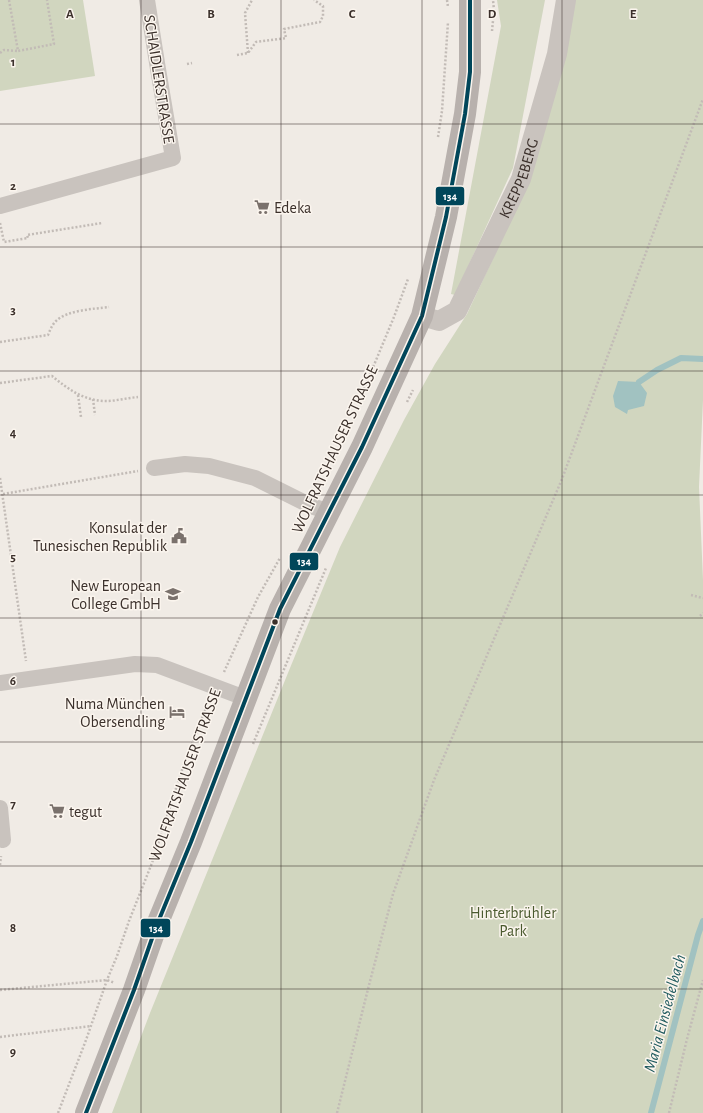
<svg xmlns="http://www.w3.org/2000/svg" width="703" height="1113" font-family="'Alegreya Sans',sans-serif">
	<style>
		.green { fill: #d1d6bf }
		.water { fill: #a1c2c1 }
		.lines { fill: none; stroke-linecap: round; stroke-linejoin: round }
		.stream { stroke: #a1c2c1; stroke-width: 6 }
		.path { stroke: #c2bbb6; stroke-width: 2.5; stroke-dasharray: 2 2; stroke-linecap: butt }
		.minor { stroke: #c9c3be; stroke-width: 16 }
		.tertiary { stroke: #c9c3be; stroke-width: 20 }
		.primary { stroke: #b8b1ad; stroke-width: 22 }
		.bus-1-casing { stroke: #fbf5ee; stroke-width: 7 }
		.bus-1 { stroke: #00465a; stroke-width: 4 }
		.grid { fill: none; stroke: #3b302b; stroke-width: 1; stroke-opacity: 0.55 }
		.bus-dot { fill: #3b302b; stroke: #fbf5ee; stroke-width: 1.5 }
		.labels { text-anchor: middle; stroke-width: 3; stroke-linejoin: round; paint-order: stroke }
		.street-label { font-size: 16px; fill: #3b302b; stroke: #fbf5ee }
		.poi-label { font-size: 16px; fill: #3b302b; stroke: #fbf5ee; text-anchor: end }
		.park-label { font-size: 16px; fill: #4a5a2e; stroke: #fbf5ee }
		.water-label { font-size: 17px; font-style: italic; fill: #1f5a5e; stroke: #fbf5ee }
		.grid-label { font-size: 13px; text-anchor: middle; font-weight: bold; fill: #3b302b; stroke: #fbf5ee; stroke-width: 3; stroke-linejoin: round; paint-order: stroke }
		.line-badge { stroke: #fbf5ee; stroke-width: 1.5 }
		.badge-label { font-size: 11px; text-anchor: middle; font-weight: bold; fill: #fff }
	</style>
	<rect width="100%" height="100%" fill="#f0ebe5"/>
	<path class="green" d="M 0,0 L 83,0 L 95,76 L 0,91 Z
		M 497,0 L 545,0 L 513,168 L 455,295 L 451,294 L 501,26 Z
		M 574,0 L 703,0 L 703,400 L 699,487 L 703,580 L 703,1113 L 112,1113 L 150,1013 L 290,668 L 340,547 L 404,420 L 435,364 L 467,314 L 525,190 Z"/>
	<path class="water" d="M 618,381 L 639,382 L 647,393 L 644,406 L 628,410 L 627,414 L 615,407 L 613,396 Z"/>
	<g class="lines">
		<path class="stream" d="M 639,382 L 657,370 L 681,358 L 703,359
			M 651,1113 L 698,935 L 703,921"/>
		<path class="path" d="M 9,0 L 18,51 L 54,44 L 47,0
			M 447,0 L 448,7
			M 492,31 L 494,10 L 493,0
			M 0,53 L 4,50 L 18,51
			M 248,53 L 245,13 L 252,0
			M 237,55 L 248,53 L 256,42 L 286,38 L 284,29 L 320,22 L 323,16 L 323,6 L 314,0
			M 187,64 L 192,63
			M 438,137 L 442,111 L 448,22
			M 0,223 L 4,242 L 28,238 L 27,235 L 102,223
			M 0,342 L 48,335 C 50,330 52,325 56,321 C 67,310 94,309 109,307
			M 0,383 L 52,376 C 68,389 84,401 106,401 C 116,401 127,398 138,397
			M 364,389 L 394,317 L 408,279
			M 78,395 L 81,417
			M 93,399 L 95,415
			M 407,402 L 413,390
			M 0,478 L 26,661
			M 3,494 L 138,471
			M 691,595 L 703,598
			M 700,616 L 703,613
			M 224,672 L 258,597 L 280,558
			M 253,744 L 326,568
			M 0,865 L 1,856
			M 0,990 L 107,980 L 115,983
			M 0,1037 L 91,1026
			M 58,1113 L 86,1040 L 107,980 L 117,956 L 129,921 L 152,863 L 183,767 L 208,703
			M 337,1113 L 369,985 L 393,894 L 434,780 L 562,479 L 703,99
			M 669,1113 L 687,1039 L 703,980"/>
		<path class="minor" d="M 0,206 L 173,158 L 158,69 L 147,0
			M 154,468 L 185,464 L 209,466 L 255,478 L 311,506 L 330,512
			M 0,683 L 135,664 L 157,665 L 245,698
			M 0,808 L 3,840"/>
		<path class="tertiary" id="s1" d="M 422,316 L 439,321 L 457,311 L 521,179 L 557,54 L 566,0"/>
		<path class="primary" d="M 86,1113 L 134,990 L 156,927 L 191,842 L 280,609 L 362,447 L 422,316 L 446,217 L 465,114 L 470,72 L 470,0"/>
		<defs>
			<path id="bus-1" d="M 86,1113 L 134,990 L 156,927 L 191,842 L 280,609 L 362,447 L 422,316 L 446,217 L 465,114 L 470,72 L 470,0"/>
		</defs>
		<use href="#bus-1" class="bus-1-casing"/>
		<use href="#bus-1" class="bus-1"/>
	</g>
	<path class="grid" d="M 141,0 L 141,1113M 281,0 L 281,1113M 422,0 L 422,1113M 562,0 L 562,1113M 0,124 L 703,124M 0,247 L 703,247M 0,371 L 703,371M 0,495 L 703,495M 0,618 L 703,618M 0,742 L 703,742M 0,866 L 703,866M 0,989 L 703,989"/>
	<defs>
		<symbol id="supermarket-bare" viewBox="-9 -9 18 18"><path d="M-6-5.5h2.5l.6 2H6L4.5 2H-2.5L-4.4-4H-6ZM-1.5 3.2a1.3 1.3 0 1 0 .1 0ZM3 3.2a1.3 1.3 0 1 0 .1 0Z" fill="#7a716c" stroke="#fbf5ee" stroke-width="2.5" paint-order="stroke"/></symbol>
		<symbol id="civic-bare" viewBox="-9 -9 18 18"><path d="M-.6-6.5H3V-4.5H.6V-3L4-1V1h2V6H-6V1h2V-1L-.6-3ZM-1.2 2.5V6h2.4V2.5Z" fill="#7a716c" stroke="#fbf5ee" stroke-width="2.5" paint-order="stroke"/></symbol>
		<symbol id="university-bare" viewBox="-9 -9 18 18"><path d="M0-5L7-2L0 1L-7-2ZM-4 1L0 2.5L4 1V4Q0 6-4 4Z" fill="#7a716c" stroke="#fbf5ee" stroke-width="2.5" paint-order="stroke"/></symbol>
		<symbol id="hotel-bare" viewBox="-9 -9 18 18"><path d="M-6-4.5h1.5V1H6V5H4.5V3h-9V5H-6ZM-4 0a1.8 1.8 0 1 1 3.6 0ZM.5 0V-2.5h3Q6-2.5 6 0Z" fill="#7a716c" stroke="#fbf5ee" stroke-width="2.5" paint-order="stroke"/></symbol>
	</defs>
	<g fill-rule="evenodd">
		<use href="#supermarket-bare" x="251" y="196" width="22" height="22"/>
		<use href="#civic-bare" x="168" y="525" width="22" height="22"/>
		<use href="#university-bare" x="162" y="583" width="22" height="22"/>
		<use href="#hotel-bare" x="166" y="701" width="22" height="22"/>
		<use href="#supermarket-bare" x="46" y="800" width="22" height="22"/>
	</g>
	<circle class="bus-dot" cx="275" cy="622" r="3.5"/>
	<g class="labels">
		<g class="street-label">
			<text transform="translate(160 79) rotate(81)" y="6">SCHAIDLERSTRASSE</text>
			<text dy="6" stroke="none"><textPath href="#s1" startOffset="185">KREPPEBERG</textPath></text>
			<text transform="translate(334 449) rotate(-65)" y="6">WOLFRATSHAUSER STRASSE</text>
			<text transform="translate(184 775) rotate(-70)" y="6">WOLFRATSHAUSER STRASSE</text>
		</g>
		<g class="poi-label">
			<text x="274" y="213" text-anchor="start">Edeka</text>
			<text x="167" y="533">Konsulat der<tspan x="167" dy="18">Tunesischen Republik</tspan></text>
			<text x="161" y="591">New European<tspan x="161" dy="18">College GmbH</tspan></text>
			<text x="165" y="709">Numa München<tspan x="165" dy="18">Obersendling</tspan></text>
			<text x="69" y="817" text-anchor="start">tegut</text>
		</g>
		<g class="park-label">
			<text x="513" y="918">Hinterbrühler<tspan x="513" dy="18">Park</tspan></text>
		</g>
		<g class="water-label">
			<text transform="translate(664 1013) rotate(-75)" y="6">Maria Einsiedelbach</text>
		</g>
	</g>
	<g class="grid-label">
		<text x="70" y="18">A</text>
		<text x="211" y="18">B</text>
		<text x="352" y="18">C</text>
		<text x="492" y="18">D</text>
		<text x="633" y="18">E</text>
		<text x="13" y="66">1</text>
		<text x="13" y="190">2</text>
		<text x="13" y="314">3</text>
		<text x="13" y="437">4</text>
		<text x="13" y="561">5</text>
		<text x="13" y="685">6</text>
		<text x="13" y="808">7</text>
		<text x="13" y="932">8</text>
		<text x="13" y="1056">9</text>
	</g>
	<g class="line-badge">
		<rect x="435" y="186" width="30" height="20" rx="4" fill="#00465a"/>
		<rect x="289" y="552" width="30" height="19" rx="4" fill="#00465a"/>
		<rect x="140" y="918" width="31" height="20" rx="4" fill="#00465a"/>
	</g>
	<g class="badge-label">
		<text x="450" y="200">134</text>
		<text x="304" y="565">134</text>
		<text x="156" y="932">134</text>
	</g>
</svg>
